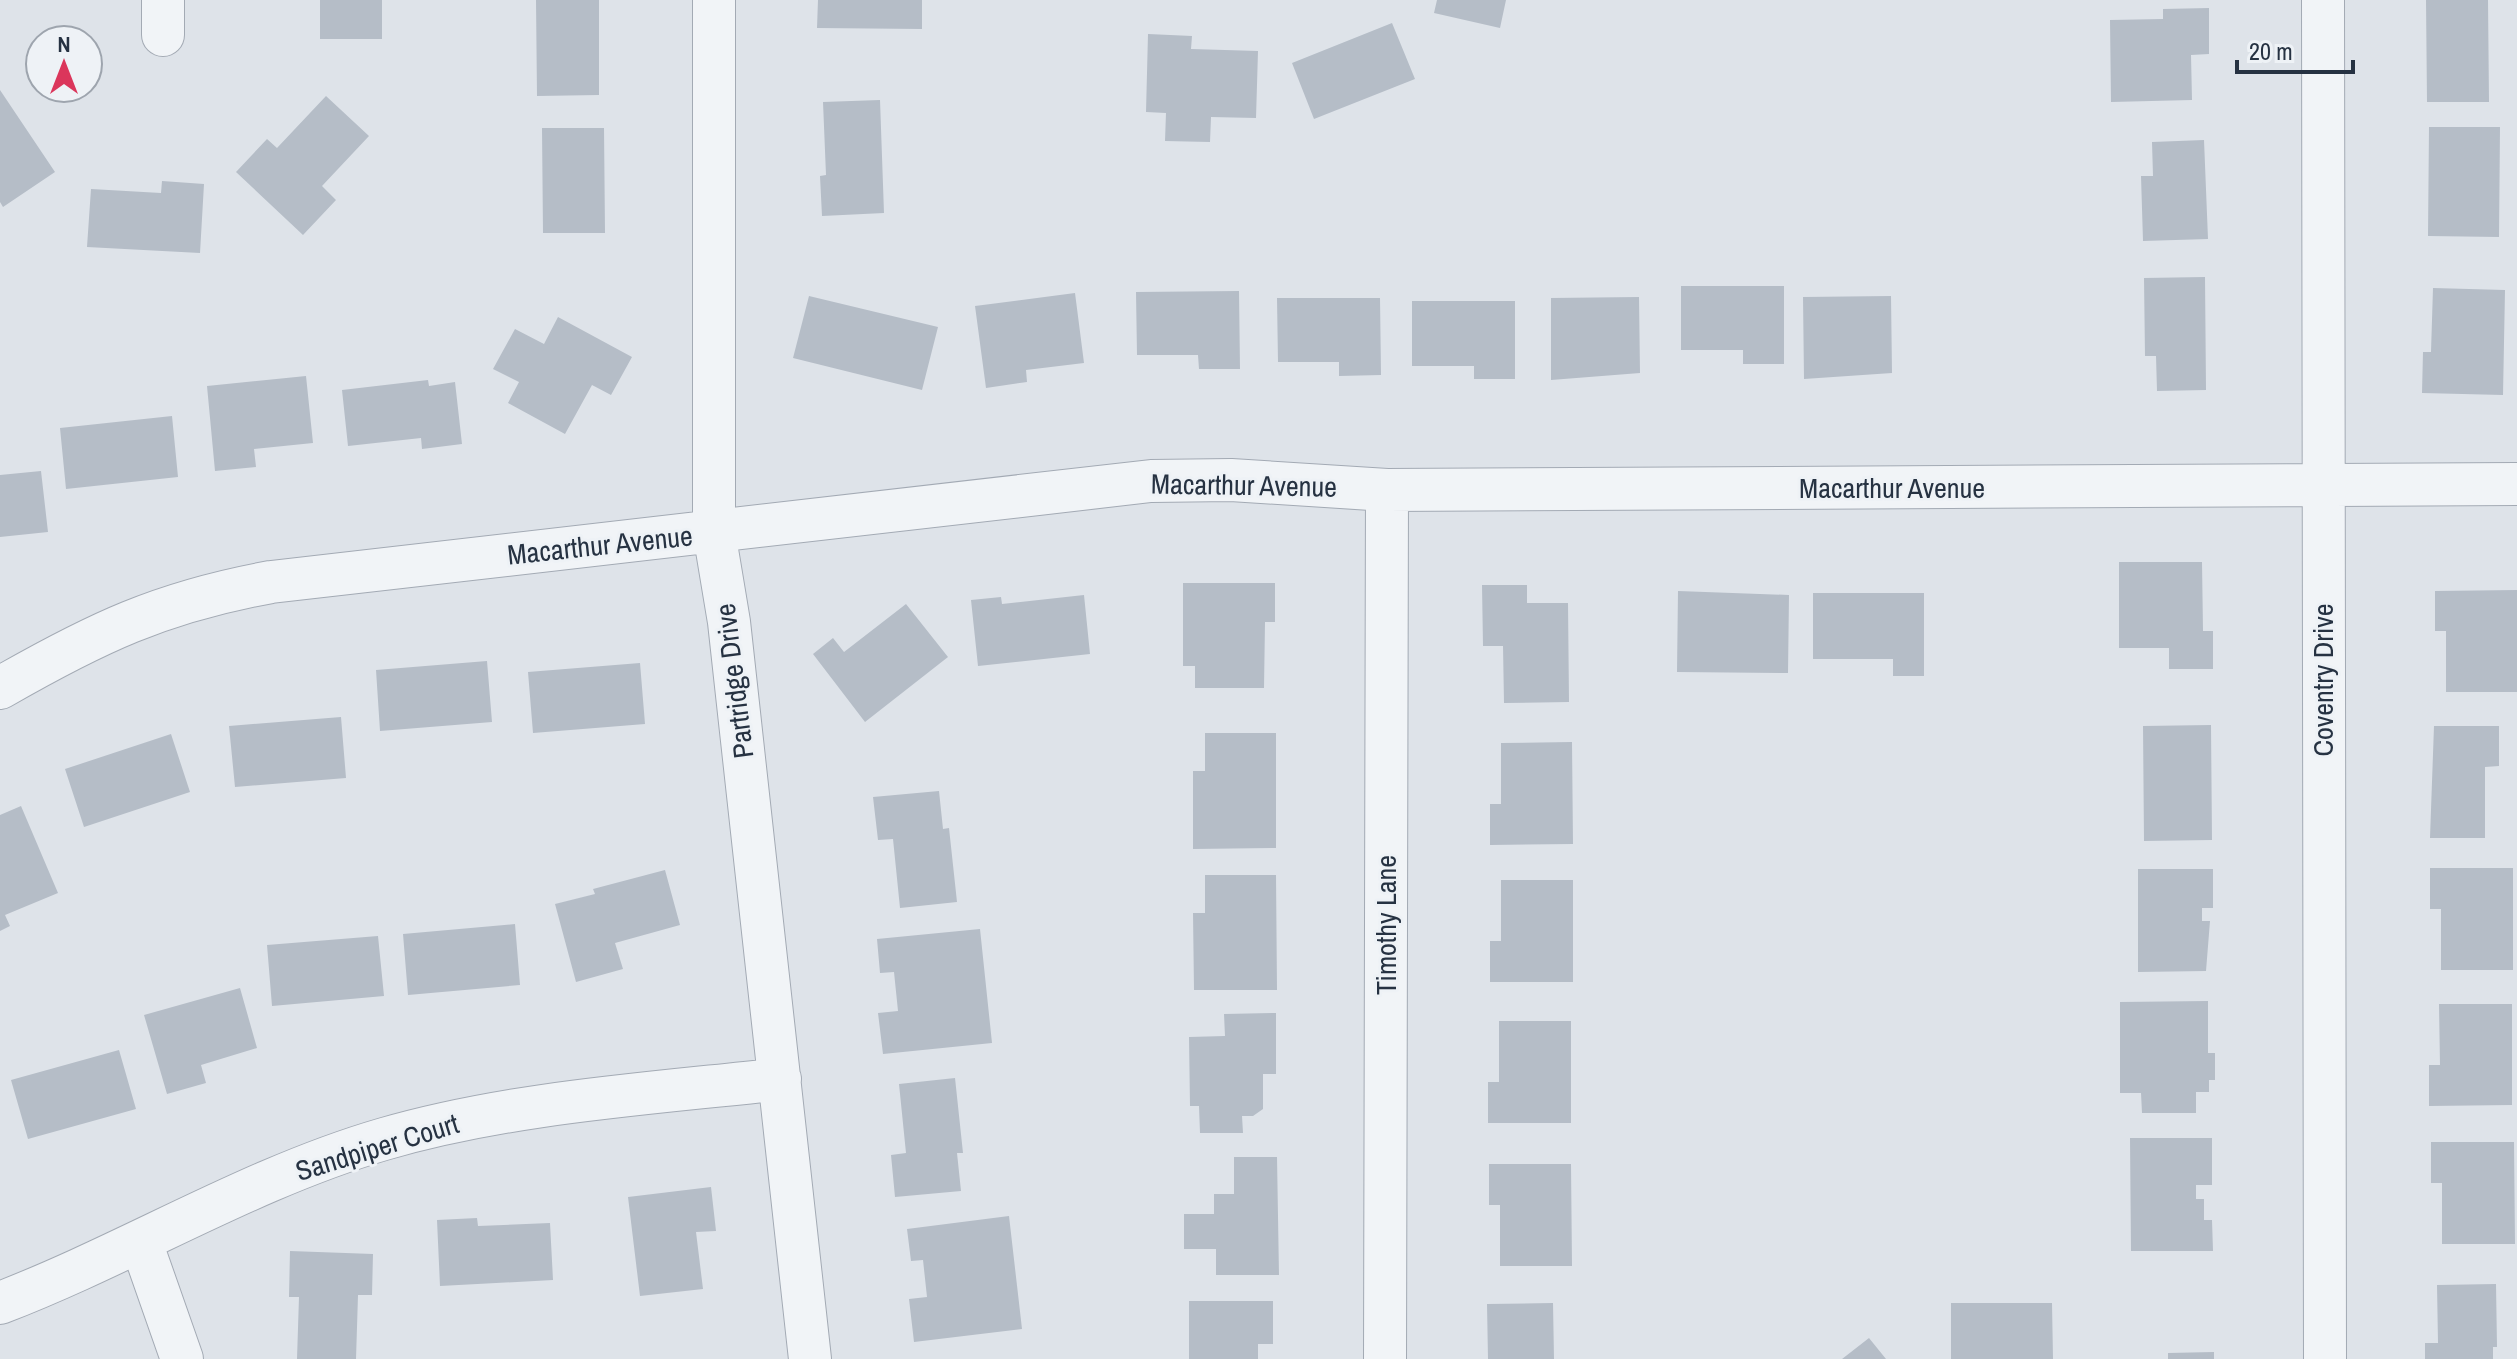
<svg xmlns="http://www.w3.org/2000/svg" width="2517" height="1359" font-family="'Archivo Narrow',sans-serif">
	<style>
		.building { fill: #b5bdc7 }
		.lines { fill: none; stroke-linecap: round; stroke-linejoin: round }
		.minor-casing { stroke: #a3aab4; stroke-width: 44 }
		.minor { stroke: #f1f4f7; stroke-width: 42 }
		.labels { text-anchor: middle; stroke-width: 6; stroke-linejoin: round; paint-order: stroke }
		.street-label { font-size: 28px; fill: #263242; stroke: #eef2f6 }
	</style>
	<rect width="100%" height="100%" fill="#dee3e9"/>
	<path class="building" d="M 320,0 L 382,0 L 382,39 L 320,39 Z
		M 536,0 L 599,0 L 599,95 L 537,96 Z
		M 818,0 L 922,0 L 922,29 L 817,28 Z
		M 1437,0 L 1506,0 L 1500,28 L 1434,13 Z
		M 2426,0 L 2488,0 L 2489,102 L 2427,102 Z
		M 2209,8 L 2209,54 L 2191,55 L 2192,100 L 2111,102 L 2110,20 L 2163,19 L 2163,9 Z
		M 1392,23 L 1415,79 L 1314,119 L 1292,63 Z
		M 1148,34 L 1192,36 L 1191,49 L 1258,51 L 1256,118 L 1211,117 L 1210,142 L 1165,141 L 1166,113 L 1146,112 Z
		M 0,90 L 55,172 L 3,207 L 0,202 Z
		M 326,96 L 369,136 L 322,186 L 336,200 L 303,235 L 236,172 L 267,139 L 277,148 Z
		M 880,100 L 884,213 L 822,216 L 820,176 L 826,175 L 823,102 Z
		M 2429,127 L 2500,127 L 2499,237 L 2428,236 Z
		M 542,128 L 604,128 L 605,233 L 543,233 Z
		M 2204,140 L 2208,239 L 2143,241 L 2141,176 L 2153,176 L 2152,142 Z
		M 162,181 L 204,184 L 200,253 L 87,247 L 91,189 L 161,193 Z
		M 2205,277 L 2206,390 L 2157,391 L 2156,356 L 2145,356 L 2144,278 Z
		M 1681,286 L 1784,286 L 1784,364 L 1743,364 L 1743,350 L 1681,350 Z
		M 2433,288 L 2505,290 L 2503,395 L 2422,393 L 2423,352 L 2431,352 Z
		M 1239,291 L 1240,369 L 1199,369 L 1198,355 L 1137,355 L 1136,292 Z
		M 1075,293 L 1084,363 L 1026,370 L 1027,382 L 986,388 L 975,306 Z
		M 809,296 L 938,327 L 922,390 L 793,358 Z
		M 1891,296 L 1892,373 L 1804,379 L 1803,297 Z
		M 1639,297 L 1640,373 L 1551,380 L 1551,298 Z
		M 1277,298 L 1380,298 L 1381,375 L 1339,376 L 1339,362 L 1278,362 Z
		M 1412,301 L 1515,301 L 1515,379 L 1474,379 L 1474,366 L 1412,366 Z
		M 558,317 L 632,357 L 611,395 L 592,385 L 565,434 L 508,403 L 519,382 L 493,369 L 515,329 L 544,344 Z
		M 306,376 L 313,443 L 254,449 L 256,467 L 215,471 L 207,386 Z
		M 428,380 L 429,386 L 455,382 L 462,444 L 422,449 L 421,438 L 348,446 L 342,390 Z
		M 172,416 L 178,477 L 66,489 L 60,428 Z
		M 41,471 L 48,532 L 0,537 L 0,475 Z
		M 2119,562 L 2202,562 L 2203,631 L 2213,631 L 2213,669 L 2169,669 L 2169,648 L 2119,648 Z
		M 1183,583 L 1275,583 L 1275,622 L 1265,622 L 1264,688 L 1195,688 L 1195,666 L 1183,666 Z
		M 1482,585 L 1527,585 L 1527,603 L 1568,603 L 1569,702 L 1504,703 L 1503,646 L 1483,646 Z
		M 2517,590 L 2517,692 L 2446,692 L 2446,631 L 2435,631 L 2435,591 Z
		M 1678,591 L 1789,595 L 1788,673 L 1677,672 Z
		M 1813,593 L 1924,593 L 1924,676 L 1893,676 L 1893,659 L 1813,659 Z
		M 1084,595 L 1090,654 L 978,666 L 971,600 L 1001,597 L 1002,604 Z
		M 906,604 L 948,657 L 865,722 L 813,654 L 833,638 L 844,652 Z
		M 487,661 L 492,722 L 380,731 L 376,670 Z
		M 640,663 L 645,724 L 533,733 L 528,672 Z
		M 341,717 L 346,778 L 235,787 L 229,726 Z
		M 2211,725 L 2212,840 L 2144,841 L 2143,726 Z
		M 2434,726 L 2499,726 L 2499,766 L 2485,767 L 2485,838 L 2430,838 Z
		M 1205,733 L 1276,733 L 1276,848 L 1193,849 L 1193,771 L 1205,771 Z
		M 171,734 L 190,792 L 84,827 L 65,769 Z
		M 1572,742 L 1573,844 L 1490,845 L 1490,804 L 1501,804 L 1501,743 Z
		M 939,791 L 943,829 L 949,828 L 957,902 L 900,908 L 893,839 L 878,840 L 873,797 Z
		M 21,806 L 58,893 L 5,915 L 10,926 L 0,931 L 0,815 Z
		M 2430,868 L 2513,868 L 2513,970 L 2441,970 L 2441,909 L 2430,909 Z
		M 2138,869 L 2213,869 L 2213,908 L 2202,908 L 2202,921 L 2210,921 L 2206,971 L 2138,972 Z
		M 665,870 L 680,925 L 615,943 L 623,969 L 576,982 L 555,904 L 595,894 L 593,889 Z
		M 1205,875 L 1276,875 L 1277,990 L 1194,990 L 1193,913 L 1205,913 Z
		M 1501,880 L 1573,880 L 1573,982 L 1490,982 L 1490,941 L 1501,941 Z
		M 515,924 L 520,985 L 408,995 L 403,934 Z
		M 980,929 L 992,1043 L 883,1054 L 878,1013 L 898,1011 L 894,972 L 880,973 L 877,939 Z
		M 378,936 L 384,996 L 272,1006 L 267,945 Z
		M 240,988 L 257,1048 L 201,1065 L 206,1083 L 167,1094 L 144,1015 Z
		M 2208,1001 L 2208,1053 L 2215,1053 L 2215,1080 L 2209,1080 L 2209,1092 L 2196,1092 L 2196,1113 L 2142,1113 L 2141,1093 L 2120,1093 L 2120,1002 Z
		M 2439,1004 L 2512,1004 L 2512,1105 L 2429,1106 L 2429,1065 L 2440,1065 Z
		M 1276,1013 L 1276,1074 L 1263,1074 L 1263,1109 L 1253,1116 L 1242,1116 L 1243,1133 L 1200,1133 L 1199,1106 L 1190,1106 L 1189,1037 L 1225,1036 L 1224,1014 Z
		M 1499,1021 L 1571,1021 L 1571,1123 L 1488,1123 L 1488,1082 L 1499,1082 Z
		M 119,1050 L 136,1109 L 28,1139 L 11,1080 Z
		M 955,1078 L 963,1153 L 957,1153 L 961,1191 L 895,1197 L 891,1155 L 906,1153 L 899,1084 Z
		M 2130,1138 L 2212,1138 L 2212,1185 L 2196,1185 L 2196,1199 L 2204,1199 L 2204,1220 L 2212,1220 L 2213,1251 L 2131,1251 Z
		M 2431,1142 L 2514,1142 L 2515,1244 L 2442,1244 L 2442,1183 L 2431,1183 Z
		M 1234,1157 L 1277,1157 L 1279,1275 L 1216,1275 L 1216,1249 L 1184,1249 L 1184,1214 L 1214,1214 L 1214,1194 L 1234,1194 Z
		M 1489,1164 L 1571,1164 L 1572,1266 L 1500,1266 L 1500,1205 L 1489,1205 Z
		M 711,1187 L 716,1231 L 696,1232 L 703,1289 L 640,1296 L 628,1197 Z
		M 1009,1216 L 1022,1329 L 914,1342 L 909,1299 L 927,1297 L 923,1260 L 911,1261 L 907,1229 Z
		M 477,1218 L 478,1226 L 550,1223 L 553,1280 L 440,1286 L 437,1220 Z
		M 290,1251 L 373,1254 L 372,1295 L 358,1295 L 356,1359 L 297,1359 L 299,1297 L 289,1297 Z
		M 2496,1284 L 2497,1347 L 2493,1347 L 2493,1359 L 2425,1359 L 2425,1343 L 2438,1343 L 2437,1285 Z
		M 1189,1301 L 1273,1301 L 1273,1344 L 1258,1344 L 1258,1359 L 1189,1359 Z
		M 1553,1303 L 1554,1359 L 1488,1359 L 1487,1304 Z
		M 1951,1303 L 2052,1303 L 2053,1359 L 1951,1359 Z
		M 1869,1338 L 1886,1359 L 1842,1359 Z
		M 2214,1352 L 2214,1359 L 2168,1359 L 2168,1353 Z"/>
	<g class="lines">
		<defs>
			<path id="minor" d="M 163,0 L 163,35
				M 714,0 L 714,532 L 729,622 L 810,1359
				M 2323,0 L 2325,1359
				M 0,688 C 96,633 161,602 271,582 L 1151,481 L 1231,480 L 1387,490 L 2517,484
				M 141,1242 L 182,1359
				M 0,1303 C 130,1253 250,1178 384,1139 C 512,1102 648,1094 780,1079
				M 1385,1359 L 1387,490"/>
		</defs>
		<use href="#minor" class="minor-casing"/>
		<use href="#minor" class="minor"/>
	</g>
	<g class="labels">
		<g class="street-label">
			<text transform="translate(1244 485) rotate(1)" y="10">Macarthur Avenue</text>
			<text x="1892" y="498">Macarthur Avenue</text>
			<text transform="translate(600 545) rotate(-6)" y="10">Macarthur Avenue</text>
			<text transform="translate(2323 680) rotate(-90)" y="10">Coventry Drive</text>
			<text transform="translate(734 681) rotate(-97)" y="10">Partridge Drive</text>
			<text transform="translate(1386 925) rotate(-90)" y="10">Timothy Lane</text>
			<text transform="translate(377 1147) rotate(-17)" y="10">Sandpiper Court</text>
		</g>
	</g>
	<g transform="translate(64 64)"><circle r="38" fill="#eef2f6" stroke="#9ea5ae" stroke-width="2"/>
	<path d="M0-6L14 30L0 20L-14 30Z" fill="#db365b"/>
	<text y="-12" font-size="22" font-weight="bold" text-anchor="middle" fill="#263242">N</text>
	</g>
	<path d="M2237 60v12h116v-12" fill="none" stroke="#263242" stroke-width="4"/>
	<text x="2249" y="60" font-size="24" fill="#263242" stroke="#eef2f6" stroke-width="6" paint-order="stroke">20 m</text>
</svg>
